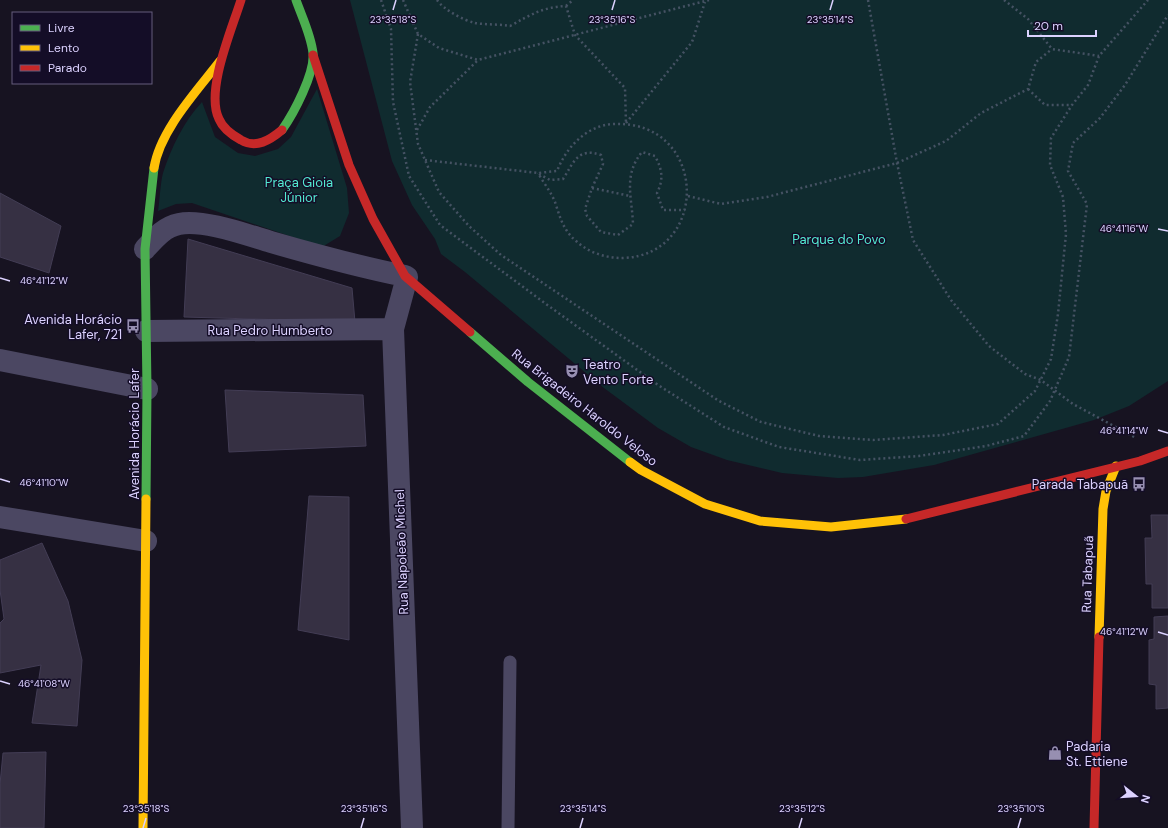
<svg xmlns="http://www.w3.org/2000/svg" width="1168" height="828" font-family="'DM Sans',sans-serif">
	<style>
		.green { fill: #102b2f }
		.building { fill: #363043; stroke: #433d55 }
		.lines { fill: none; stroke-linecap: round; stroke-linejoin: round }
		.path { stroke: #455263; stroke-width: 2.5; stroke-dasharray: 2 3; stroke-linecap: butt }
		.lane { stroke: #4b4762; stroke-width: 13 }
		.street { stroke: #4b4762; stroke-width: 22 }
		.fast { stroke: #4caf50; stroke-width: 9 }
		.slow { stroke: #ffc107; stroke-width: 9 }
		.jam { stroke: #c62828; stroke-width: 9 }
		.ticks { fill: none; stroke: #dcd2ff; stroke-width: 1.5 }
		.labels { text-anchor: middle; stroke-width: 3; stroke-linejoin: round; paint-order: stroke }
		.park-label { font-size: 13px; fill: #53ead2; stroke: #140d27 }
		.poi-label { font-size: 13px; fill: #dcd2ff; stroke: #140d27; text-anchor: end }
		.street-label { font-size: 13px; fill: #dcd2ff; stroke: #140d27 }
		.ticks-label { font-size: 10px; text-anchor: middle; fill: #dcd2ff; stroke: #140d27; stroke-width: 3; stroke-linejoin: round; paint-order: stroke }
	</style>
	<rect width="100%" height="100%" fill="#171321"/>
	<path class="green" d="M 350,0 L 1168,0 L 1168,381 L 1129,406 L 1094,420 L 934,465 L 863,477 L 838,478 L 782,473 L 727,460 L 691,447 L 658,428 L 604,388 L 465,272 L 441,254 L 435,239 L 412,205 L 392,161 Z
		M 317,89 L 347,188 L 349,213 L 340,236 L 322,247 L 192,203 L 176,204 L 158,211 C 160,199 160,185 163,173 C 171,148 184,121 202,102 L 215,137 L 238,153 L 255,156 L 278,149 L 291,137 Z"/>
	<path class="building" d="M 0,193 L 61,226 L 49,273 L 0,257 Z
		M 188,239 L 352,288 L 355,322 L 184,317 Z
		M 225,390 L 363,395 L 366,446 L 229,452 Z
		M 309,496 L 349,497 L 349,640 L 298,630 Z
		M 1151,515 L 1168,515 L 1168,608 L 1152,608 L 1152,584 L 1146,584 L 1145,538 L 1152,538 Z
		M 42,543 L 68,601 L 82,660 L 77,726 L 32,723 L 41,665 L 0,673 L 0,623 L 4,619 L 0,590 L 0,560 Z
		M 1168,616 L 1168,708 L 1156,709 L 1156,685 L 1149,684 L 1149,640 L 1154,639 L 1154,617 Z
		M 46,752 L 44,828 L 0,828 L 0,784 L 3,753 Z"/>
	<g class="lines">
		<path class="path" d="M 381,0 L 391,29 L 393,102 L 409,176 L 440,225 L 546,304 L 658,385 L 724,427 L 779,447 L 860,460 L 919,456 L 986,446 L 1024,436 L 1050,401 L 1069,357 L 1087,204 L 1068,171 L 1073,143 L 1100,118 L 1125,85 L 1168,15
			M 403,0 L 418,34 L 439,48 L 478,60 L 709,0
			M 437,0 C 444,10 463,20 475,23 C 487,25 499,24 510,26 C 530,15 543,7 566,6 L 575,35 L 625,88 L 626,124
			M 868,0 L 897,163 L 913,240 L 951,300 L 989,346 L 1025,374 L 1041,380 L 1073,404 L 1136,438
			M 1004,0 L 1028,19 L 1052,49 L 1099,56
			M 566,6 L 573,0
			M 418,34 L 410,82 L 418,144 L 439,192 L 469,226 L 501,255 L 719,401 L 761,422 L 819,436 L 873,440 L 943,435 L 998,424 L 1035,391 L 1051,359 L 1058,314 L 1066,234 L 1063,197 L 1050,165 L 1051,138 L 1072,105 L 1088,85 L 1099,56 L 1148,0
			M 1028,89 L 1045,105 L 1072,105
			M 626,123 L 692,42 L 705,2
			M 417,130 L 430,107 L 477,61
			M 425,160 L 538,173 L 557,171 C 566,148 586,125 614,124 C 708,120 711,255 623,258 C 606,258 589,253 576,241 C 563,230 560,217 555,202 C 551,192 543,182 538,173
			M 539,174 L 550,180 L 563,179 C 574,162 578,147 601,155 L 603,164 L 592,188 L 585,209 L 587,216 L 601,232 L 618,235 L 633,224 C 632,197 623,175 642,152 L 655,156 C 662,169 664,179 657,193 L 663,210 L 685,210
			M 592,188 L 630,196
			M 688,196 L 721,204 L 767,197 L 897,163 L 946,141 L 981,113 L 1028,89 L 1036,62 L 1052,49"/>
		<path class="lane" d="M 508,828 L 510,662"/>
		<path class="street" d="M 145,249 C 155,238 164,227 179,224 C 203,219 247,235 271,242 C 316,255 360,267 405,276
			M 407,277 L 393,329 L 412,828
			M 146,331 L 393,329
			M 0,360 L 147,389
			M 0,517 L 146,541"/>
		<path class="fast" d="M 282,130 C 294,113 315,73 313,53 C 311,35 302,17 296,0
			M 470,332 L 528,382 L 630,462
			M 146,499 L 147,389 L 145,249 L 154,168"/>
		<path class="slow" d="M 154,168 C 160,130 197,91 220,61
			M 630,462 L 641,470 L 705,504 L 760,521 L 831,527 L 906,519
			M 1099,637 L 1103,509 L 1106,491 L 1116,466
			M 143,828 L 146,499"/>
		<path class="jam" d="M 241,0 C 232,29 205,91 219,119 C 223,129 232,135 241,140 C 256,149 270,140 282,130
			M 313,55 L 349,165 L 373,219 L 405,276 L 470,332
			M 906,519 L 1140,461 L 1168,451
			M 1094,828 L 1099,637"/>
	</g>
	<path class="ticks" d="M 393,10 L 396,0M 612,10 L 615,0M 830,10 L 833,0M 1158,229 L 1168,231M 0,278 L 10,281M 1158,430 L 1168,433M 0,479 L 10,482M 1158,632 L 1168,635M 0,681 L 10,684M 143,828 L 146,818M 361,828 L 364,818M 580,828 L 583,818M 799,828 L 802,818M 1018,828 L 1021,818"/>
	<defs>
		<symbol id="bus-bare" viewBox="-9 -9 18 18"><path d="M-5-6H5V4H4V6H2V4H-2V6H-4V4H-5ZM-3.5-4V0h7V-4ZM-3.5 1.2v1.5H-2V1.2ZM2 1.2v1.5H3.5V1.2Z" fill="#978fb1" stroke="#140d27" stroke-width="2.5" paint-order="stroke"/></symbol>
		<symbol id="theatre-bare" viewBox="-9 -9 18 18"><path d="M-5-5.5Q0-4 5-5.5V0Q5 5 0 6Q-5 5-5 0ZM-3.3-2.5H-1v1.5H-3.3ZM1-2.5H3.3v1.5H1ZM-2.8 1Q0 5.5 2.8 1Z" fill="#978fb1" stroke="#140d27" stroke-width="2.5" paint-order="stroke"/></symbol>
		<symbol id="shop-bare" viewBox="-9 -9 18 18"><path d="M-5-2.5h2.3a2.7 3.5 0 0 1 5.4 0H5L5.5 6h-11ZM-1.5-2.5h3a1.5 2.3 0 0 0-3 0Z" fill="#978fb1" stroke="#140d27" stroke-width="2.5" paint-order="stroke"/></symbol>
	</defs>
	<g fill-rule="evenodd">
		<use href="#bus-bare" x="123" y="316" width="20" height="20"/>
		<use href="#theatre-bare" x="562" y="361" width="20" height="20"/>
		<use href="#bus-bare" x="1129" y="474" width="20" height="20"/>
		<use href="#shop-bare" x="1045" y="743" width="20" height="20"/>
	</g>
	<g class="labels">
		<g class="park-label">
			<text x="299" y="187">Praça Gioia<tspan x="299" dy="15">Júnior</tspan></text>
			<text x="839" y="244">Parque do Povo</text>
		</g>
		<g class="poi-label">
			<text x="122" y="324">Avenida Horácio<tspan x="122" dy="15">Lafer, 721</tspan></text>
			<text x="583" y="369" text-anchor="start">Teatro<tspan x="583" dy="15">Vento Forte</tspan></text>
			<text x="1128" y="489">Parada Tabapuã</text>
			<text x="1066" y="751" text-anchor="start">Padaria<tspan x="1066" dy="15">St. Ettiene</tspan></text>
		</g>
		<g class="street-label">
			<text x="270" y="335">Rua Pedro Humberto</text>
			<text transform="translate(585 407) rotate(38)" y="5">Rua Brigadeiro Haroldo Veloso</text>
			<text transform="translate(134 434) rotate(-90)" y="5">Avenida Horácio Lafer</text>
			<text transform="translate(401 552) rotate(-92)" y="5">Rua Napoleão Michel</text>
			<text transform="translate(1087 574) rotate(-88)" y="5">Rua Tabapuã</text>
		</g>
	</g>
	<g class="ticks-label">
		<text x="393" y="23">23°35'18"S</text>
		<text x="612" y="23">23°35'16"S</text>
		<text x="830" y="23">23°35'14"S</text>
		<text x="1124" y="232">46°41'16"W</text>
		<text x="44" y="284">46°41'12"W</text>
		<text x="1124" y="434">46°41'14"W</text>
		<text x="44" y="486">46°41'10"W</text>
		<text x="1124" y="635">46°41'12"W</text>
		<text x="44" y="687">46°41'08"W</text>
		<text x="146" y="812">23°35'18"S</text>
		<text x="364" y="812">23°35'16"S</text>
		<text x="583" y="812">23°35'14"S</text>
		<text x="802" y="812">23°35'12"S</text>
		<text x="1021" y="812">23°35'10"S</text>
	</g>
	<rect x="12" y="12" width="140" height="72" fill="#140d27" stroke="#645c7d"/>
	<rect x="20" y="25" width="20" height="6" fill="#4caf50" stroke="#645c7d"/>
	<text x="48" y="32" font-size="12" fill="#dcd2ff">Livre</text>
	<rect x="20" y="45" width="20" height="6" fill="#ffc107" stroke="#645c7d"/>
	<text x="48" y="52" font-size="12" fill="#dcd2ff">Lento</text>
	<rect x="20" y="65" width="20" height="6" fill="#c62828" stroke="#645c7d"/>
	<text x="48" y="72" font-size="12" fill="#dcd2ff">Parado</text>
	<g transform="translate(1136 796) rotate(107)" stroke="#140d27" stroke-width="3" paint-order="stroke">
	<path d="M0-3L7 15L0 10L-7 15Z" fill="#dcd2ff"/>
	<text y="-6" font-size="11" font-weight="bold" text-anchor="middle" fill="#dcd2ff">N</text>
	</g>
	<path d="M1028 30v6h68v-6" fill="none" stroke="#dcd2ff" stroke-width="2"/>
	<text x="1034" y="30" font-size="12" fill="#dcd2ff" stroke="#140d27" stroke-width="3" paint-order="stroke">20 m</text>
</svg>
